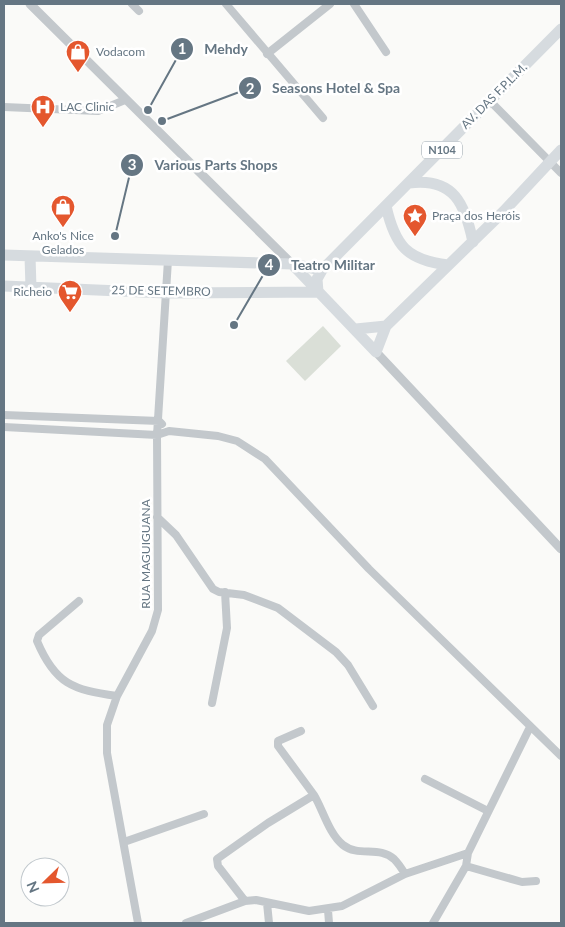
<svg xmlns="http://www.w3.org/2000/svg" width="565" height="927" font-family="Lato,sans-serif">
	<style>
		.green { fill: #dadfd7 }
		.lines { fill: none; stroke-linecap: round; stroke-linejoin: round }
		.minor { stroke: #c3c8cc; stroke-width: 8 }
		.tertiary { stroke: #c3c8cc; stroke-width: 9 }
		.primary { stroke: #d6dbdf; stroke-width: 11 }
		.labels { text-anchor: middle; stroke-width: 5; stroke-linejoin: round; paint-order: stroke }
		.shield { fill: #fff; stroke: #939fa8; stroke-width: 1 }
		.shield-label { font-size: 11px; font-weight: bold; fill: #657683 }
		.poi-label { font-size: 12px; fill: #657683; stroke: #fff; text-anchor: start }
		.street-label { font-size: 12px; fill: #657683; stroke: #fff }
		.leader { fill: none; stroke: #657683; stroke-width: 2 }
		.callout-dot { fill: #657683; stroke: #fff; stroke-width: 2 }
		.mark-label { font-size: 15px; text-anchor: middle; font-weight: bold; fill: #fff }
		.callout-label { font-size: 14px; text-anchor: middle; font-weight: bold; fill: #657683; stroke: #fff; stroke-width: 5; stroke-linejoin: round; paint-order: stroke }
	</style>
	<rect width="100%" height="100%" fill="#fafaf8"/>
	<path class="green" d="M 323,326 L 341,346 L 305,381 L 286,361 Z"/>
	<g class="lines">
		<path class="minor" d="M 132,4 L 139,11
			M 226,4 L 323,118
			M 354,4 L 386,52
			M 267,54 L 330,4
			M 490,101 L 561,173
			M 4,107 L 98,111 L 125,100
			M 4,415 L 159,421 L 162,424
			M 4,427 L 157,435 L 169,431 L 218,436 L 237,441 L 265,459 L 369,569 L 561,756
			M 157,517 L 176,535 L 213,589 L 219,592 L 244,595 L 278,608 L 336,652 L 348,665 L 373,706
			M 79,601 L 39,635 L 37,641 C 55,684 73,690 117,696
			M 212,703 L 227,628 L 225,592
			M 301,731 L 278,741 L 278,746 L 314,795
			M 425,779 L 488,811
			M 124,842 L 204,814
			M 466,866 L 522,882 L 536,881
			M 245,901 L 218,866 L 217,859 L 268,823 L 314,795 C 323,810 329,834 343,845 C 358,857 380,846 394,859 C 398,863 402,869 405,874
			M 267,903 L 269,923
			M 328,910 L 329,923
			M 138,923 L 107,753 L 107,725 L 117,696 L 152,631 L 158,610 L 157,435 L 168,260
			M 186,923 L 245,901 L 256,900 L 309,911 L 342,906 L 405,874 L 468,853
			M 433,923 L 466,866 L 468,853 L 530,727"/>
		<path class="tertiary" d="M 30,4 L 292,264
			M 376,352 L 561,549"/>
		<path class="primary" d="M 409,183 C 454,177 465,204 473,242
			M 386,206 C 395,246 407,260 448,265
			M 4,255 L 292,264 L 322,270
			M 30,256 L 31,288
			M 292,264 L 376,352 L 386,326 L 504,211 L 561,150
			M 4,286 L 166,293 L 318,292
			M 318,292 L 317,279 L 322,270 L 561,29
			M 356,329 L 386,326"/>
	</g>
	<defs>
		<symbol id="shop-pin" viewBox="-11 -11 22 30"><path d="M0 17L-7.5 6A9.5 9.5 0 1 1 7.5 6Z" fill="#e4572e" stroke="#fff"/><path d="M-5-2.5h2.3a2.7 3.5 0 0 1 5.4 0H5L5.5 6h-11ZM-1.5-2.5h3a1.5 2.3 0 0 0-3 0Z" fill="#fff"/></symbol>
		<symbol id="hospital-pin" viewBox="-11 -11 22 30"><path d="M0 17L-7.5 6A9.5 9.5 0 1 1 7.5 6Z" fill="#e4572e" stroke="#fff"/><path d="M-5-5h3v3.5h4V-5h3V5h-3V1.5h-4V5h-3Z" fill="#fff"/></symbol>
		<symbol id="sight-pin" viewBox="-11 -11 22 30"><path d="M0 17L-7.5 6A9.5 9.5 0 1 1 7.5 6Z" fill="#e4572e" stroke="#fff"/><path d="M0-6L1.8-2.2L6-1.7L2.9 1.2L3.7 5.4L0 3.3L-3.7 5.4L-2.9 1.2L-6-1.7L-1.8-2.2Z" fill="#fff"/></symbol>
		<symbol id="supermarket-pin" viewBox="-11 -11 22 30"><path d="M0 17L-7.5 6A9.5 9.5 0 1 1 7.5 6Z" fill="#e4572e" stroke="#fff"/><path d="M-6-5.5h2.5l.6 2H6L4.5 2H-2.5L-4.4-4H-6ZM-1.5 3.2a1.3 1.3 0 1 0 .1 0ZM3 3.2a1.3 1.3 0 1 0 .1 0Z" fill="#fff"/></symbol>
	</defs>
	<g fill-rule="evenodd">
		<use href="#shop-pin" x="64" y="38" width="28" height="38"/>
		<use href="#hospital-pin" x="29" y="93" width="28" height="38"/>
		<use href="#shop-pin" x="49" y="193" width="28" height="38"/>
		<use href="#sight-pin" x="401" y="202" width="28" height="38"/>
		<use href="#supermarket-pin" x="56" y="278" width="28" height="38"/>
	</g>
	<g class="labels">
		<rect class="shield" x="422" y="141.5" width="40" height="17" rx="4"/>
		<g class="shield-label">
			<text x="442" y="154">N104</text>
		</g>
		<g class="poi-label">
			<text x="96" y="56">Vodacom</text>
			<text x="60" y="111">LAC Clinic</text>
			<text x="432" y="220">Praça dos Heróis</text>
			<text x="63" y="240" text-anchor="middle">Anko's Nice<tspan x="63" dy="14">Gelados</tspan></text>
			<text x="52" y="296" text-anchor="end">Richeio</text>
		</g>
		<g class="street-label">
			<text transform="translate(494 96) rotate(-45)" y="4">AV. DAS F.P.L.M.</text>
			<text transform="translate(161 291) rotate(1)" y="4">25 DE SETEMBRO</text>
			<text transform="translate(146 554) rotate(-90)" y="4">RUA MAGUIGUANA</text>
		</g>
	</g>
	<path class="leader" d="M148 110L182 49M162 121L250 88M115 236L132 165M234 325L269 265"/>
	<g class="callout-dot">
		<circle cx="148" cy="110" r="5"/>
		<circle cx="162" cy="121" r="5"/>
		<circle cx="115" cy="236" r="5"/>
		<circle cx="234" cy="325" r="5"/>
		<circle cx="182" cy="49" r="12"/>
		<circle cx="250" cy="88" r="12"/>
		<circle cx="132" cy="165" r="12"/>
		<circle cx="269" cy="265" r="12"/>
	</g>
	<g class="mark-label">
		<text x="182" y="54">1</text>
		<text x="250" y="94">2</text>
		<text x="132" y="170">3</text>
		<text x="269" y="270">4</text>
	</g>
	<g class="callout-label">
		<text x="226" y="54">Mehdy</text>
		<text x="336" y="93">Seasons Hotel &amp; Spa</text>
		<text x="216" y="170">Various Parts Shops</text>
		<text x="333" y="270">Teatro Militar</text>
	</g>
	<rect width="565" height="927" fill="none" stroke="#657683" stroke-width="10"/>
	<g transform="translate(45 882) rotate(247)"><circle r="24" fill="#ffffff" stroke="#c1c8cd"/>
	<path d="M0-4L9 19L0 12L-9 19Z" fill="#e4572e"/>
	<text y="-8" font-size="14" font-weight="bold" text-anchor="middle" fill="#657683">N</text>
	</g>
</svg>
